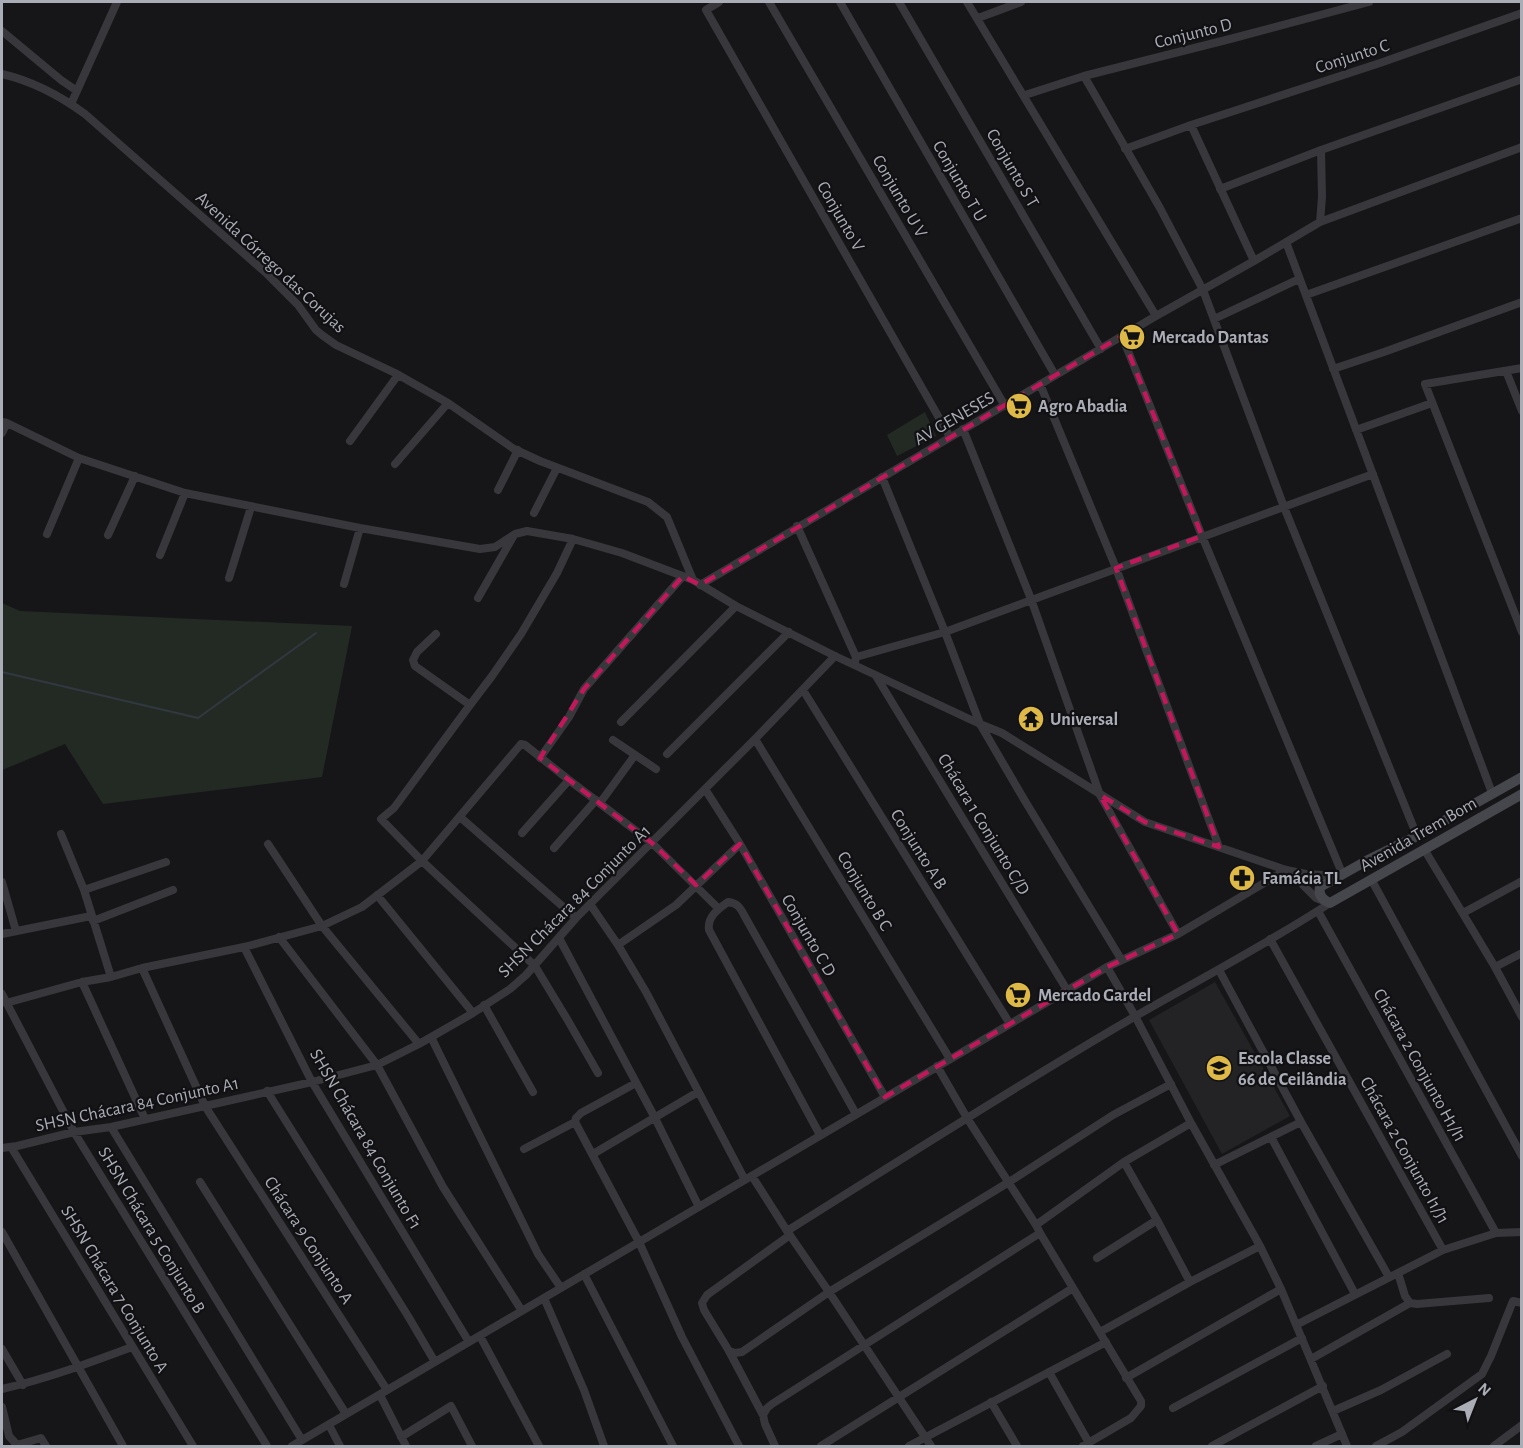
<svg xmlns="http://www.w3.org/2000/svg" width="1523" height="1448" font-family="'Alegreya Sans',sans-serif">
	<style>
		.built { fill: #232225 }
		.green { fill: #232a24 }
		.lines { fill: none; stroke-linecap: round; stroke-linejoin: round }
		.stream { stroke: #31383f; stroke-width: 2 }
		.street { stroke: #38383c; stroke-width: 8 }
		.secondary { stroke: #46474c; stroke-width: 10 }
		.marked { fill: none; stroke: #c2185b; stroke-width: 4.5; stroke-dasharray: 12 8; stroke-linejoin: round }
		.labels { text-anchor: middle; stroke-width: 4.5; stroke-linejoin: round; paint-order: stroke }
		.street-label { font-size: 18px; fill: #aaacb6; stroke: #111113 }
		.poi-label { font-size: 18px; font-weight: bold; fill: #aaacb6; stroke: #111113; text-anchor: start }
	</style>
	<rect width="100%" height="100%" fill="#161618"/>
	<path class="built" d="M 1215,982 L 1290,1116 L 1222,1154 L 1149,1020 Z"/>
	<path class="green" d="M 925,412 L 936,436 L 897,456 L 887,435 Z
		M 2,603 L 20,611 L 352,626 L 322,777 L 103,804 L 65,744 L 2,770 Z"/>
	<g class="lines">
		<path class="stream" d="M 2,672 L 198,718 L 316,633"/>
		<path class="street" d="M 719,2 L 706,10 L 950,437
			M 769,2 L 1005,406
			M 840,2 L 1055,375
			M 899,2 L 1101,349
			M 967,2 L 1156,316
			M 978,18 L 1021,2
			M 2,31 L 61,80 L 77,91
			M 2,74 C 32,81 59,95 85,114 L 265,272 L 298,305 L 316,330 L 322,335 L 336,345 L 395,373 L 448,403 L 514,449 L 540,461 L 648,502 L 667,517 L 693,580
			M 1084,76 L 1160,208 L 1203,290 L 1284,507 L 1417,836
			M 1025,95 L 1084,76 L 1230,39 L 1369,2
			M 71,104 L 117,2
			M 1191,125 L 1254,261
			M 1125,149 L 1191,125 L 1380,63 L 1522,13
			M 1220,189 L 1321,150 L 1522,79
			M 1320,222 L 1322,197 L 1321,150
			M 1286,242 L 1492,793
			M 1306,295 L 1522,218
			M 1214,319 L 1299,279
			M 1122,336 L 1202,536 L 1342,873
			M 1522,368 L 1425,384 L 1522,632
			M 1333,369 L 1384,352 L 1522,302
			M 1506,371 L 1522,411
			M 1040,384 L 1116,568 L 1219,847
			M 2,422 L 7,423 L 79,458 L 185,493 L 360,528 L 480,549 L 495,547 L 515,534 L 527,531 L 573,539 L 622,553 L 693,580 L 736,606 L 835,656 L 980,724 L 1002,733 L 1145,822 L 1286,870 L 1306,874 L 1338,876
			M 963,429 L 1031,599 L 1100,795 L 1178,934
			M 1356,430 L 1432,403
			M 2,433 L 7,423
			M 350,441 L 398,375
			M 395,464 L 448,403
			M 882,477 L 945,632 L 980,724 L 1025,801 L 1121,959
			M 498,490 L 518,450
			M 534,513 L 557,468
			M 797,526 L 856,657 L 855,662
			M 47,534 L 79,458
			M 108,535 L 135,476
			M 573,539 L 557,573 L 521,634 L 492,676 L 470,705 L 394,808 L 381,819 L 422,861 L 535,966 L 567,1019 L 598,1073
			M 160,555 L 185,493
			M 229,578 L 251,507
			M 344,584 L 360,528
			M 700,585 L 1156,316 L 1254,261 L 1320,222 L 1522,147
			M 478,598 L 514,535
			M 436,634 L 417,652 L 413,660 L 415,666 L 470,705
			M 856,657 L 945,632 L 1373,474
			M 876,676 L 1067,990
			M 803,690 L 1010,1024
			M 621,722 L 736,606
			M 755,739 L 950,1059
			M 613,740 L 656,769
			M 667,754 L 789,632
			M 540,758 L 569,717 L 584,689 L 683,576
			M 705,789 L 740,844 L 885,1097
			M 600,803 L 635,755
			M 460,817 L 576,918
			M 522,833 L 569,780
			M 61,834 L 84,890 L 111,977
			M 268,844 L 322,926 L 419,1044
			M 554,848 L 596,800
			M 1424,849 L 1495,967 L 1522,1017
			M 1287,871 L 1299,881 L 1316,898 L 1324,901
			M 1371,879 L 1522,1156
			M 2,882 L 16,931
			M 84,890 L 166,862
			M 377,895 L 473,1013
			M 590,904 L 618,945 L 646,992 L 745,1180
			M 1318,911 L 1496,1233
			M 1463,913 L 1522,881
			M 93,921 L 173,890
			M 2,934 L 91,916
			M 279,937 L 377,1065 L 443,1187 L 522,1311
			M 559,938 L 655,1118 L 699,1207
			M 1270,939 L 1443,1250
			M 618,945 L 676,905 L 740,844
			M 244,947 L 312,1082 L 469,1342
			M 1107,967 L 1135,1016 L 1191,1123 L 1260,1246 L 1281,1289 L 1347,1446
			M 1495,967 L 1522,953
			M 142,968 L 205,1106 L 387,1390
			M 1219,970 L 1301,1122 L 1389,1277
			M 82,982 L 145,1119
			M 2,994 L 74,1132 L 267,1446
			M 6,1003 L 82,982 L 111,977 L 142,968 L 244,947 L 322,926 L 362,907 L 422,861 L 521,744 L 525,745 L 569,780 L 652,843 L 718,908
			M 484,1005 L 533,1092
			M 431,1037 L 538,1254 L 561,1288
			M 937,1066 L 967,1118 L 1036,1225 L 1040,1233 L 1141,1401 L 1141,1406 L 1131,1418 L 1083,1446
			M 636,1083 L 581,1113 L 576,1118 L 575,1122 L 639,1242 L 682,1337 L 739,1446
			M 267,1091 L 408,1316 L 435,1362
			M 111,1127 L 302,1440
			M 820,1135 L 709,930 C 707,917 718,909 728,902 C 737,903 740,907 744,915 L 856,1114
			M 1271,1137 L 1355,1294
			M 11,1147 L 193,1446
			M 2,1148 L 17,1146 L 74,1132 L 111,1127 L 312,1082 L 377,1065 L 419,1044 L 473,1013 L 510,989 L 526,975 L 576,918 L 755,739 L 835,656
			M 524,1149 L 575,1122
			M 593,1154 L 698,1092
			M 1124,1162 L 1157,1220 L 1190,1282
			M 1214,1165 L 1301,1122
			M 752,1176 L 787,1231 L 829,1292 L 931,1446
			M 200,1182 L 346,1414
			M 1036,1225 L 1124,1162 L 1191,1123
			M 787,1231 C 902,1159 1017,1085 1134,1017 C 1200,979 1267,944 1330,903
			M 2,1232 L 123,1446
			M 1097,1258 L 1157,1220
			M 1398,1273 L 1405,1296 L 1410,1303 L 1417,1304 L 1489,1298
			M 584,1274 L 673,1446
			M 544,1298 L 584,1390 L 604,1446
			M 1296,1325 L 1443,1250 L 1496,1233 L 1522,1232
			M 1100,1332 L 1190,1282 L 1260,1246
			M 480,1336 L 539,1446
			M 2,1349 L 23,1385
			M 729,1351 L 735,1353 L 742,1352 L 829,1292 L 1009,1182 L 1113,1115 L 1171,1084
			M 1311,1359 L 1410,1303
			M 1049,1372 L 1089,1443
			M 1126,1378 L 1281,1289
			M 2,1389 C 46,1379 89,1363 132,1347
			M 380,1395 L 406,1446
			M 991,1402 L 1017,1446
			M 2,1407 L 9,1436 L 17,1445 L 41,1438 L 46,1446
			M 1173,1408 L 1302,1338
			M 1333,1411 L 1381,1390 L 1447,1354
			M 763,1415 L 767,1408 L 772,1404 L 1040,1233
			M 329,1425 L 340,1446
			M 401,1437 L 451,1406 L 472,1446
			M 292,1446 L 1107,967 L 1178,934 L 1286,870
			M 775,1446 L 765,1424 L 763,1415 L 729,1351 L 704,1310 L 702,1303 L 707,1295 L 790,1235
			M 821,1446 L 1073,1288
			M 909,1446 L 1106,1342
			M 1212,1446 L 1323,1386
			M 1316,1446 L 1342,1434
			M 1376,1446 L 1402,1432 L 1482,1374 L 1491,1356 L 1513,1301 L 1522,1303
			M 1494,1446 L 1522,1425"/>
		<path class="secondary" d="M 1522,777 L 1417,836 L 1368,860 L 1320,887 C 1318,895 1323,900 1330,903 L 1522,794"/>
	</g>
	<path class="marked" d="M 1122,336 L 1202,536 L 1116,568 L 1219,847 L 1145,822 L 1100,795 L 1178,934 L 1107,967 L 885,1097 L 740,844 L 696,885 L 652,843 L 540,758 L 584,689 L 683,576 L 700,585 Z"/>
	<defs>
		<symbol id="supermarket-disc" viewBox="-11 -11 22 22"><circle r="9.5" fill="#dfb947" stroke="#111113"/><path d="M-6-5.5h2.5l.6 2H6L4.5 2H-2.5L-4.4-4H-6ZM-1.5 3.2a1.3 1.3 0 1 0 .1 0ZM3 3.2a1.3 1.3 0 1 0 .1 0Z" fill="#111"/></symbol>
		<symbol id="temple-disc" viewBox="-11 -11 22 22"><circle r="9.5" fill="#dfb947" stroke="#111113"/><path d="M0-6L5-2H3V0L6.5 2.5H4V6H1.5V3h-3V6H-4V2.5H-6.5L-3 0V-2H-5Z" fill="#111"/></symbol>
		<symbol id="pharmacy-disc" viewBox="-11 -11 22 22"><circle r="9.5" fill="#dfb947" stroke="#111113"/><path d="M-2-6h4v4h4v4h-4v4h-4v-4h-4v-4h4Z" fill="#111"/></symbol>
		<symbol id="school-disc" viewBox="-11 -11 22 22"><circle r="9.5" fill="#dfb947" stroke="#111113"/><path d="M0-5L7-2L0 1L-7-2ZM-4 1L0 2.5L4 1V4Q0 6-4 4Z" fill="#111"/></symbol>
	</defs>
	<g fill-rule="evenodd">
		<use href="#supermarket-disc" x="1117" y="322" width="30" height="30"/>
		<use href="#supermarket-disc" x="1004" y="391" width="30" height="30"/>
		<use href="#temple-disc" x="1016" y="704" width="30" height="30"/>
		<use href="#pharmacy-disc" x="1227" y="863" width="30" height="30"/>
		<use href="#supermarket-disc" x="1003" y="980" width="30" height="30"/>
		<use href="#school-disc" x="1204" y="1053" width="30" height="30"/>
	</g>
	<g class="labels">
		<g class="street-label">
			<text transform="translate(1193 33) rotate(-14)" y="6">Conjunto D</text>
			<text transform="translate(1352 56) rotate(-18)" y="6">Conjunto C</text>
			<text transform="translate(1013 168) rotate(60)" y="6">Conjunto S T</text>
			<text transform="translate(960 181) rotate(60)" y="6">Conjunto T U</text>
			<text transform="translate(900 196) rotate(60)" y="6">Conjunto U V</text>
			<text transform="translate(841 216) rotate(60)" y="6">Conjunto V</text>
			<text transform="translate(271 262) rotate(43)" y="6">Avenida Córrego das Corujas</text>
			<text transform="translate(954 418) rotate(-30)" y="6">AV GENESES</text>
			<text transform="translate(984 824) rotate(59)" y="6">Chácara 1 Conjunto C/D</text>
			<text transform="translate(1418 834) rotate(-30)" y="6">Avenida Trem Bom</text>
			<text transform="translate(919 849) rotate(58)" y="6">Conjunto A B</text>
			<text transform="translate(865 891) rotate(59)" y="6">Conjunto B C</text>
			<text transform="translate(574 901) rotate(-45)" y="6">SHSN Chácara 84 Conjunto A1</text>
			<text transform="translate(809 935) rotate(60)" y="6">Conjunto C D</text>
			<text transform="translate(1420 1065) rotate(61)" y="6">Chácara 2 Conjunto H1/I1</text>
			<text transform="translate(137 1104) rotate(-12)" y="6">SHSN Chácara 84 Conjunto A1</text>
			<text transform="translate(366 1139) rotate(60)" y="6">SHSN Chácara 84 Conjunto F1</text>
			<text transform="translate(1405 1150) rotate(61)" y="6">Chácara 2 Conjunto I1/J1</text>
			<text transform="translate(152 1230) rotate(59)" y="6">SHSN Chácara 5 Conjunto B</text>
			<text transform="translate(309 1240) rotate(57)" y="6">Chácara 9 Conjunto A</text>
			<text transform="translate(115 1289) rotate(59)" y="6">SHSN Chácara 7 Conjunto A</text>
		</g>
		<g class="poi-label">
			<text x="1152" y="343">Mercado Dantas</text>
			<text x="1038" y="412">Agro Abadia</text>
			<text x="1050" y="725">Universal</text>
			<text x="1262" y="884">Famácia TL</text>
			<text x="1038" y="1001">Mercado Gardel</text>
			<text x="1238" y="1064">Escola Classe<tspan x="1238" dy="21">66 de Ceilândia</tspan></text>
		</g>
	</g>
	<rect width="1523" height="1448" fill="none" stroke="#aaacb6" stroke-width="6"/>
	<g transform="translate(1475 1400) rotate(42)" stroke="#111113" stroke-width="4.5" paint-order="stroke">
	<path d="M0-4.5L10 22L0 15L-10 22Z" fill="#aaacb6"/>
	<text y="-9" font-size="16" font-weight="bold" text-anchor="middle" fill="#aaacb6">N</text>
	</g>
</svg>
